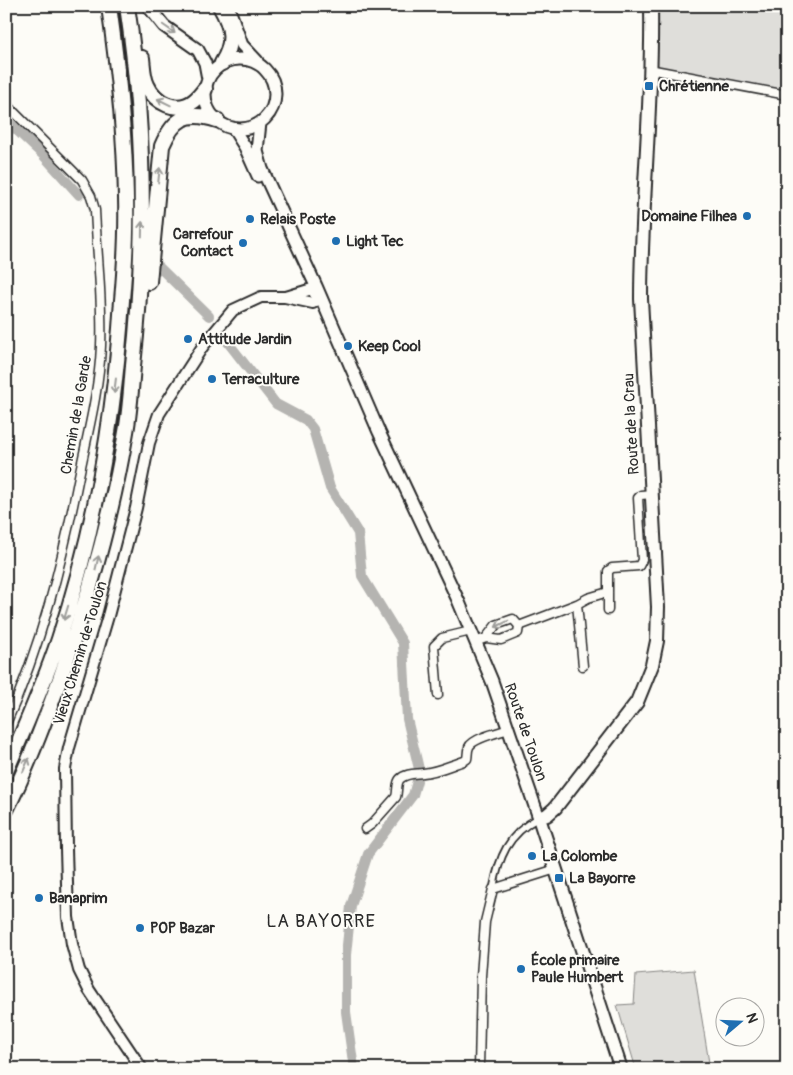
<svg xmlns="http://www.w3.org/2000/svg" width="793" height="1075" font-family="Pangolin,sans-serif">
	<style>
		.green { fill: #dfdeda; stroke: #858482 }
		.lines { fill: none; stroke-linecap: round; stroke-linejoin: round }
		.canal { stroke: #b5b4b1; stroke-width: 10 }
		.pedestrian-casing { stroke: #2b2b2b; stroke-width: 9 }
		.minor-casing { stroke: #2b2b2b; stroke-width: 11 }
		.tertiary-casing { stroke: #2b2b2b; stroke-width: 14 }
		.secondary-casing { stroke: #2b2b2b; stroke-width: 15 }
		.primary-casing { stroke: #2b2b2b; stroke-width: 16 }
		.motorway-casing { stroke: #2b2b2b; stroke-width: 18 }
		.pedestrian { stroke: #fdfcf7; stroke-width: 5.5 }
		.minor { stroke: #fdfcf7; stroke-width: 8 }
		.tertiary { stroke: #fdfcf7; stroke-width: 10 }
		.secondary { stroke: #fdfcf7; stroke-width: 11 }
		.primary { stroke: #fdfcf7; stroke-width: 12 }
		.motorway { stroke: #fdfcf7; stroke-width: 14 }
		.oneway { stroke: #9e9e9b }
		.poi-dot { fill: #1f6fb2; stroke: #fdfcf7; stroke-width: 2 }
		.labels { text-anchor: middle; stroke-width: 4; stroke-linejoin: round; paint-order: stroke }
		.poi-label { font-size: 15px; font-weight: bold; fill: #2b2b2b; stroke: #fdfcf7; text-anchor: start }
		.street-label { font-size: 15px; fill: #2b2b2b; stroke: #fdfcf7 }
		.quarter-label { font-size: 18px; letter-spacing: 1px; fill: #2b2b2b; stroke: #fdfcf7 }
	</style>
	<rect width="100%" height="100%" fill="#fdfcf7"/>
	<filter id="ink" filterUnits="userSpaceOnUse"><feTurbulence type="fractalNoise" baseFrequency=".02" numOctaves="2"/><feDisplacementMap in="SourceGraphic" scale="10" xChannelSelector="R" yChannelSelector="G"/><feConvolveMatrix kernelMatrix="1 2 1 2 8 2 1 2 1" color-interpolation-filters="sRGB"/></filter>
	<g filter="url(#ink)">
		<path class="green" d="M 655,6 L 787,6 L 787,91 L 656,67 Z
			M 694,970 L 710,1069 L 636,1069 L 617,1005 L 634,1004 L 636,975 Z"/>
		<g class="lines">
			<path class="canal" d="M 6,120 L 42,154 L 79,195
				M 158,266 L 209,316
				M 226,340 L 276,404 L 306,420 L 313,429 L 330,488 L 358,533 L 362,576 L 403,643 L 407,719 L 419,769
				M 354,1069 L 346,1012 L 346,955 L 351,906 L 368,854 L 413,795 L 417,781"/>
			<defs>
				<path id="pedestrian" d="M 493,889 C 499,857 508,834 538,818"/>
				<path id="minor" d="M 649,69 L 787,95
					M 6,104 L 82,180 L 91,196 L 95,210 C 97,255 103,301 101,346 C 99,392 87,436 78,481 C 62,563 41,646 6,724
					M 577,604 L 583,666
					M 608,610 L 608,571 L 612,568 L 639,566 L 642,560 L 638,498 L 641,495 L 652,494
					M 519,626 L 577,604 L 588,598 L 608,592
					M 486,638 L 496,625 L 513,619 L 519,626
					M 475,642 L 486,638 L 501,640 L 518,633 L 519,626
					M 438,695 L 434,646 L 442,638 L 471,631
					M 365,829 L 372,824 L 396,797 C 398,791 396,783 400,779 C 406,773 416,774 423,773 C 437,772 451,765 464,761 L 467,759 C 468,755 467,751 469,747 C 473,738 500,732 509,729
					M 479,1069 L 481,976 L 485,922 L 493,889 L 556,869"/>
				<path id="tertiary" d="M 286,297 L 312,289 L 318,299
					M 142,1069 L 89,990 L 79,970 L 72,944 L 68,917 L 66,849 L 65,769 L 69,748 L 108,616 L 136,508 L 149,443 L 159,414 L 203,346 L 233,310 L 261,297 L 285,297 L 313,303 L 317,300 L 317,289"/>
				<path id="secondary" d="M 148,6 L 164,26 L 198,50 L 205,63 L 208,79
					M 228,6 L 242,45 L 257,61
					M205 94a35 35 0 1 1 70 0a35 35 0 1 1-70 0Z
					M 260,123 L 257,151 L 262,169 L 316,286 L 379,432 L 458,600 L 492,681 L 539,818
					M 233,128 L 245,147 L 258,176"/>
				<path id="primary" d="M 621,1069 L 539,818 L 547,815 L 555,808 L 637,702 L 652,665 L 657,641 L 658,607 L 641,299 C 641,202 653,104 651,6"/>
				<path id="motorway" d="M 220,6 C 232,27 235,42 222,63
					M 142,58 C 143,66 143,77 147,85 C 155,103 177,114 194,101 C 198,98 202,93 205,89
					M 149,282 L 162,146 C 174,118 187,110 217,120
					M 6,771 C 25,727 44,684 59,639 C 95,530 115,415 122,300 C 125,266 127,232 126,198 C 125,134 118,70 109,6
					M 6,810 C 28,767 45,721 61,676 C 89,597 112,515 126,432 C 130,410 131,388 133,366 C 146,247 145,125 127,6"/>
			</defs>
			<use href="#pedestrian" class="pedestrian-casing"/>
			<use href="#minor" class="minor-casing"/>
			<use href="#tertiary" class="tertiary-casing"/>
			<use href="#secondary" class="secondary-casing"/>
			<use href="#primary" class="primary-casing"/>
			<use href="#motorway" class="motorway-casing"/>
			<use href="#pedestrian" class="pedestrian"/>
			<use href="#minor" class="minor"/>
			<use href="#tertiary" class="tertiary"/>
			<use href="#secondary" class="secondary"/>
			<use href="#primary" class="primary"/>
			<use href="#motorway" class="motorway"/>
		</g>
		<defs><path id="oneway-shaft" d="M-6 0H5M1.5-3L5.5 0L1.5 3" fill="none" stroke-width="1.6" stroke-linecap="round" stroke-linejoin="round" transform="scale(1.25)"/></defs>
		<g class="oneway">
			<use href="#oneway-shaft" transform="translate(169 29) rotate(35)"/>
			<use href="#oneway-shaft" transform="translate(164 102) rotate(-154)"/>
			<use href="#oneway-shaft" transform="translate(159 175) rotate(-84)"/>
			<use href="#oneway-shaft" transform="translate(142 229) rotate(-89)"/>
			<use href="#oneway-shaft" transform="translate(115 386) rotate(97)"/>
			<use href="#oneway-shaft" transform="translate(97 563) rotate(-77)"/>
			<use href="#oneway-shaft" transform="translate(66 613) rotate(107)"/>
			<use href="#oneway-shaft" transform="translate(502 624) rotate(154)"/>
			<use href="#oneway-shaft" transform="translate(26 765) rotate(-67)"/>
		</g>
	</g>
	<g class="poi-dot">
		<rect x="644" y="81" width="10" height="10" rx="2.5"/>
		<circle cx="747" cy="216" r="5"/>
		<circle cx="250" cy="219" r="5"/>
		<circle cx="336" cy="241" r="5"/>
		<circle cx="243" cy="243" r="5"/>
		<circle cx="188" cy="339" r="5"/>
		<circle cx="348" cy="346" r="5"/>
		<circle cx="212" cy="379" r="5"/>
		<circle cx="532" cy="856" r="5"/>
		<rect x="554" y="873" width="10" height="10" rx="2.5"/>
		<circle cx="39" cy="898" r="5"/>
		<circle cx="140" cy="928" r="5"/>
		<circle cx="521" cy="969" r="5"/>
	</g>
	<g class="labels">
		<g class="poi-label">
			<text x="659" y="91">Chrétienne</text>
			<text x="737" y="221" text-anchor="end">Domaine Filhea</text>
			<text x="260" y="224">Relais Poste</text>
			<text x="233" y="239" text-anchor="end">Carrefour<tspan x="233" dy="17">Contact</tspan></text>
			<text x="346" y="246">Light Tec</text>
			<text x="198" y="344">Attitude Jardin</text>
			<text x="358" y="351">Keep Cool</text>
			<text x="222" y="384">Terraculture</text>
			<text x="542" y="861">La Colombe</text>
			<text x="569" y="883">La Bayorre</text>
			<text x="49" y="903">Banaprim</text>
			<text x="150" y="933">POP Bazar</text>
			<text x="531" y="965">École primaire<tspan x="531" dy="17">Paule Humbert</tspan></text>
		</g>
		<g class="street-label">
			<text transform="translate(76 415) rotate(-80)" y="5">Chemin de la Garde</text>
			<text transform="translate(631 424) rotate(-93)" y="5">Route de la Crau</text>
			<text transform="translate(80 653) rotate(-73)" y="5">Vieux Chemin de Toulon</text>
			<text transform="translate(526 732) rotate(71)" y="5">Route de Toulon</text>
		</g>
		<g class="quarter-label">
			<text x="321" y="927">LA BAYORRE</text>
		</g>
	</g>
	<rect width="793" height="1075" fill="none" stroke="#fdfcf7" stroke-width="25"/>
	<rect x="12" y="12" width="768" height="1050" fill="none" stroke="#2b2b2b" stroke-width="2" filter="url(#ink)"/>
	<g transform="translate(740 1022) rotate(71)"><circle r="24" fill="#fdfcf7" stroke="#a9a8a5"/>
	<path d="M0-4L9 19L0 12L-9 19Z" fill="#1f6fb2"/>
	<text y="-8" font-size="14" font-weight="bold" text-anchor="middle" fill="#2b2b2b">N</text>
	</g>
</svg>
